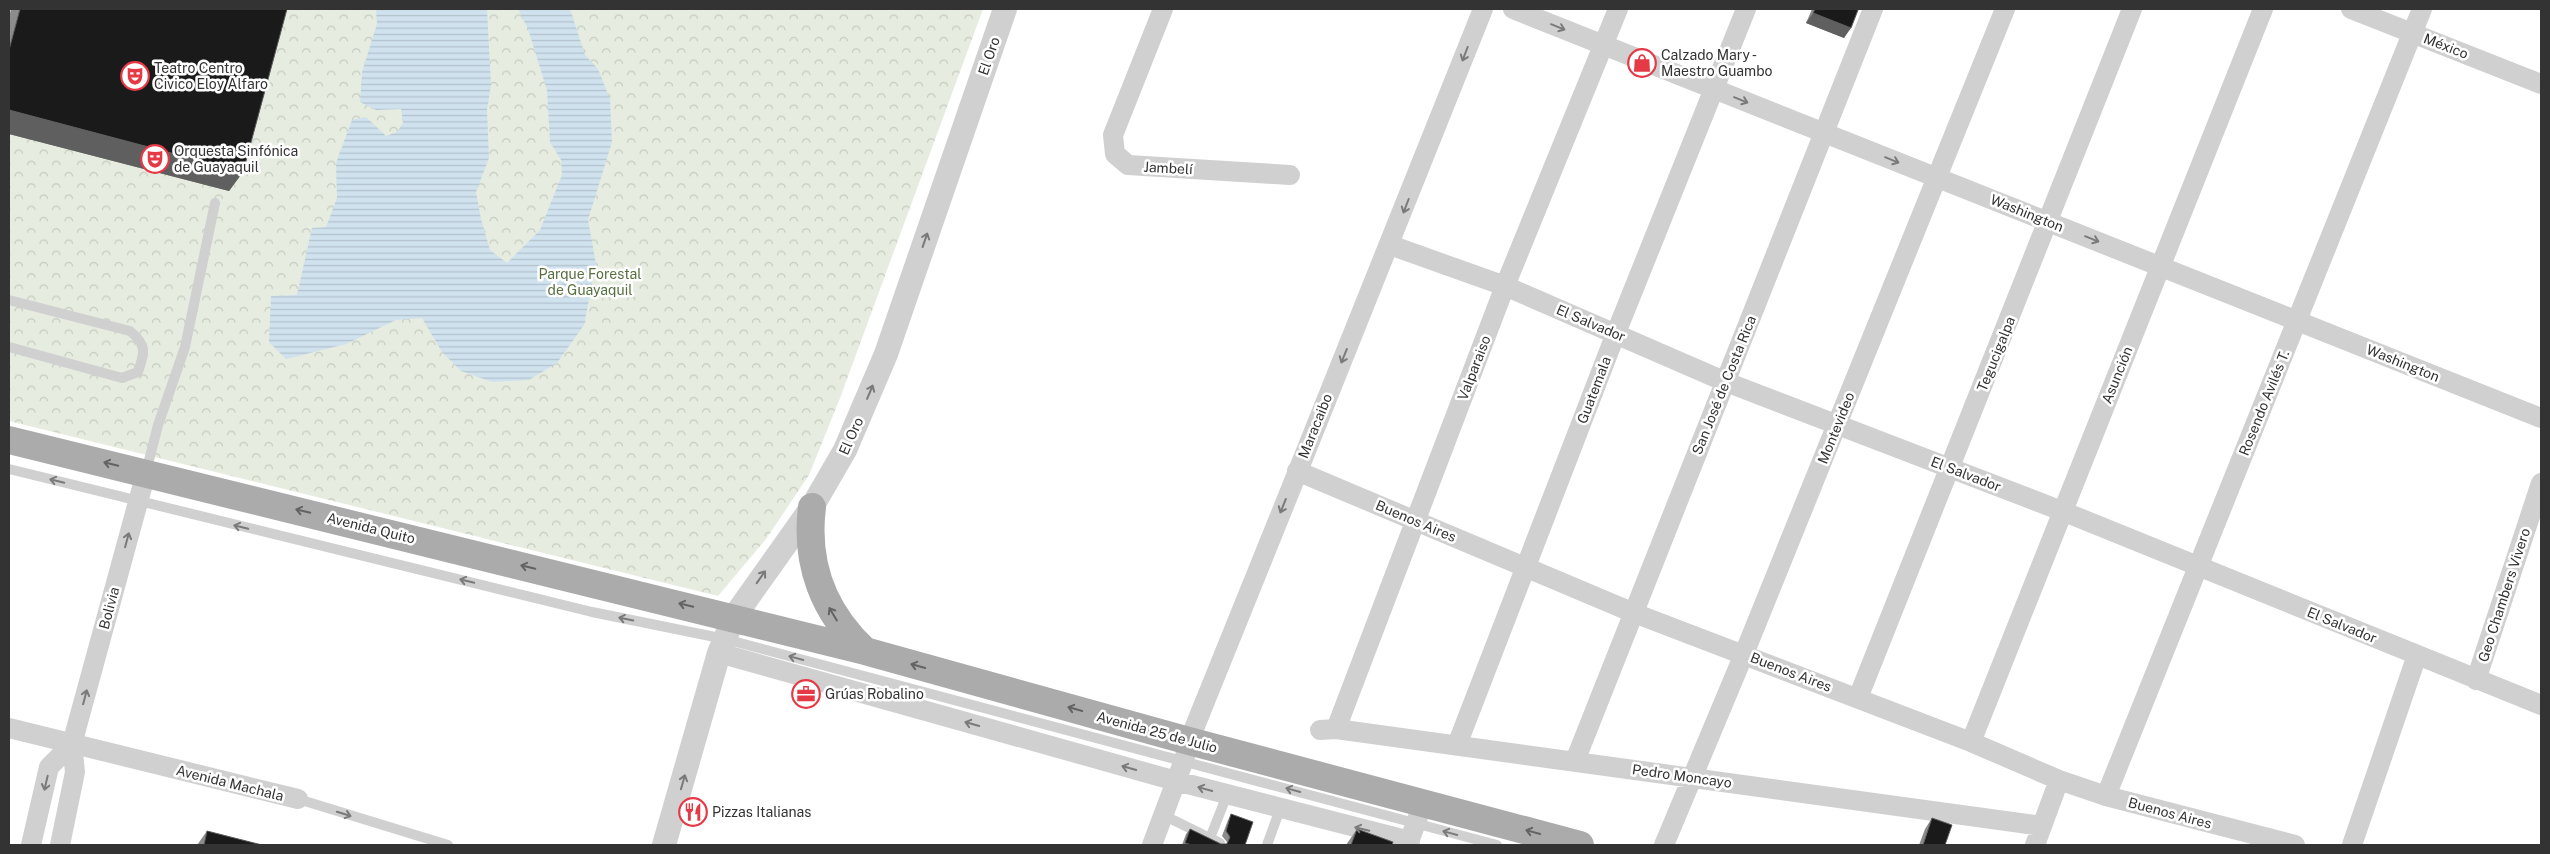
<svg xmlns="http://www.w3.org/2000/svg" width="2550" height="854" font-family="'Public Sans',sans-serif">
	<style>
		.park { fill: url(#park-crowns) }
		.water { fill: url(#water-rules) }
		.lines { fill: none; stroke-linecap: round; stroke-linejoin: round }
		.service { stroke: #d0d0d0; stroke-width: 10 }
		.minor { stroke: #d0d0d0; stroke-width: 20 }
		.tertiary { stroke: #d0d0d0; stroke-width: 24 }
		.primary { stroke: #ababab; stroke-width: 28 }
		.wall { fill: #8c8c8c }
		.shaded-wall { fill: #5f5f5f }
		.building { fill: #1a1a1a; stroke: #5f5f5f }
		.oneway { stroke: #7a7a7a }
		.oneway2 { stroke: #636363 }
		.labels { text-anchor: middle; stroke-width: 5; stroke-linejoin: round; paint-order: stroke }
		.street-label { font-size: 14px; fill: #333; stroke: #fff }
		.poi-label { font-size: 14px; fill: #333; stroke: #fff; text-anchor: start }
		.park-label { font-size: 14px; fill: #56703f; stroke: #fff }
	</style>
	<defs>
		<pattern id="park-crowns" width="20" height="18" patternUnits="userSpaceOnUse" patternTransform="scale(1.25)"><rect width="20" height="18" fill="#e6ecdf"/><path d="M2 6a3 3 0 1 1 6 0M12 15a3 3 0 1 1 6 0" fill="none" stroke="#c6cbc0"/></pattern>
		<pattern id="water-rules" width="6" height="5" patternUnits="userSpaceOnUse" patternTransform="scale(1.25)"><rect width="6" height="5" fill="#cfe2ee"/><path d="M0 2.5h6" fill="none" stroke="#b2c2cd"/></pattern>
	</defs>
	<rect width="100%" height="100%" fill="#fff"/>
	<path class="park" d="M 9,9 L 983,9 L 840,398 L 809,475 L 766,539 L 718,596 L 9,421 Z"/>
	<path class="water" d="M 376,9 L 487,9 L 491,85 L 487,110 L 489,158 L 476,192 L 481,219 L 490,250 L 507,263 L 540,230 L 562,175 L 561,160 L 550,142 L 547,90 L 528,29 L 518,9 L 570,9 L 585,55 L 598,69 L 610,99 L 612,142 L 588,220 L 596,264 L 584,325 L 557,363 L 529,380 L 492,382 L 461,371 L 442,352 L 422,318 L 396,320 L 346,344 L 286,359 L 269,342 L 271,296 L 297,295 L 312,228 L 326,227 L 337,198 L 336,163 L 352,120 L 366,117 L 386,136 L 397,132 L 403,123 L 401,109 L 376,110 L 360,102 L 362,72 L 377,24 Z"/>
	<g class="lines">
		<path class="service" d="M 9,300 L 130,331 C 147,345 145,352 138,372 L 122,378 L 9,347
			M 9,469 L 592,612 L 725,639 L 1497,845
			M 146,472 L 158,425 L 185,347 L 215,203
			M 298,799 L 448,845
			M 1163,815 L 1220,843
			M 1210,838 L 1227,795
			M 1267,845 L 1280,809"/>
		<path class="minor" d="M 1163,9 L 1113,135 L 1115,154 L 1128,165 L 1290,175
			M 1513,9 L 2541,418
			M 2351,9 L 2541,84
			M 1390,245 L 1505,286 L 1726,382 L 2062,511 L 2541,705
			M 1297,471 L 1634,613 L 1971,742 L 2059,780 L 2106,796 L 2295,845
			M 719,653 L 1176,781 L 1410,841
			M 2476,680 L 2541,483
			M 1858,698 L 2132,9
			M 9,728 L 298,799
			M 1336,729 L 1505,286 L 1618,9
			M 1320,730 L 1336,729 L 2042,826
			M 1971,742 L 2263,9
			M 1457,745 L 1616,333 L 1746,9
			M 1575,761 L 1873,9
			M 2106,796 L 2422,9
			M 31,845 L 49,767 L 72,744
			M 60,845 L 75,772 L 72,744 L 146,473
			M 1152,845 L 1184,760 L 1189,741 C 1287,497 1387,254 1483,9
			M 1408,845 L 1423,803
			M 1664,845 L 1744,654 L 2005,9
			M 2035,845 L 2059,780
			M 2352,845 L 2417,655"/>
		<path class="tertiary" d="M 664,845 L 719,653 L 734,617 L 812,507 L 845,450 L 886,354 L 1005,9"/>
		<path class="primary" d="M 9,440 L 865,651 L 1189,741 L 1580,845
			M 812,507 C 805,563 823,612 865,651"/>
	</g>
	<path class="wall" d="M 11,9 L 287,9 L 243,172 L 229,191 L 9,134 L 9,18 Z
		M 1812,9 L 1855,9 L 1844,38 L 1806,23 Z
		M 1231,814 L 1245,845 L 1182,845 L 1186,834 L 1190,829 L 1221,844 L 1226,844 L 1227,842 L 1222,836 L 1228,820 Z
		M 1932,818 L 1945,845 L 1919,845 L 1925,829 Z
		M 1357,829 L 1392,845 L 1346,845 Z
		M 207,831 L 262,845 L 197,845 Z"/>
	<path class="shaded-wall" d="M 1813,13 L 1851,28 L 1844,38 L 1806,23 Z
		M 9,110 L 243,172 L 229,191 L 9,134 Z"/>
	<path class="building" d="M 20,9 L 287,9 L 243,172 L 9,110 L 9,50 Z
		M 1815,9 L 1855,9 L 1858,10 L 1851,28 L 1813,13 Z
		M 1231,814 L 1253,822 L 1245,845 L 1192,845 L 1185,843 L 1190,829 L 1221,844 L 1227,844 L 1230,837 L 1226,831 Z
		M 1932,818 L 1952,825 L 1945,845 L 1923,845 Z
		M 1357,829 L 1393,842 L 1392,845 L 1351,845 Z
		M 207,831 L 262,845 L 204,845 Z"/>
	<defs><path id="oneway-shaft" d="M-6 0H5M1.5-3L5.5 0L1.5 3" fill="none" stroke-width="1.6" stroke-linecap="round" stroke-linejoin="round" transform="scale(1.25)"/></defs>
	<g class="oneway">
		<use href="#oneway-shaft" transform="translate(1558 27) rotate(22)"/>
		<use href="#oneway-shaft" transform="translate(1465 54) rotate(111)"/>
		<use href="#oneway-shaft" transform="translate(1741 100) rotate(22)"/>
		<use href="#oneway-shaft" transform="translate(1892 160) rotate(22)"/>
		<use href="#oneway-shaft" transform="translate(1406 206) rotate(111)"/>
		<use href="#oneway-shaft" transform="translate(2092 239) rotate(22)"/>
		<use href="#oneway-shaft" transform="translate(925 240) rotate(-71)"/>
		<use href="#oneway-shaft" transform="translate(1344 356) rotate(112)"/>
		<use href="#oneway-shaft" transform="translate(870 392) rotate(-67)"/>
		<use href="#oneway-shaft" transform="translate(57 481) rotate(-166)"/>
		<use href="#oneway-shaft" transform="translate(1283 506) rotate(112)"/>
		<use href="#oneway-shaft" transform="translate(241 527) rotate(-166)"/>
		<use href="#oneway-shaft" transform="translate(127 540) rotate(-75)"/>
		<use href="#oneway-shaft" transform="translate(761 577) rotate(-55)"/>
		<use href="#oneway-shaft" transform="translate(467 581) rotate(-166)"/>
		<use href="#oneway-shaft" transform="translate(626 619) rotate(-168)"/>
		<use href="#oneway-shaft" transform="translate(796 658) rotate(-165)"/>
		<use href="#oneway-shaft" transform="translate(85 697) rotate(-75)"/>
		<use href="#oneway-shaft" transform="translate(972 724) rotate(-164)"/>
		<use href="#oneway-shaft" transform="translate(1129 768) rotate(-164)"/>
		<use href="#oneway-shaft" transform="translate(683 782) rotate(-74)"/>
		<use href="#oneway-shaft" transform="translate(46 783) rotate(103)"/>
		<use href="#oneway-shaft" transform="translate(1205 789) rotate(-165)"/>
		<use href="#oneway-shaft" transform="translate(1293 790) rotate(-165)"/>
		<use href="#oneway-shaft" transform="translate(344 814) rotate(17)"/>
		<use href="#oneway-shaft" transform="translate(1362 829) rotate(-166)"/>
		<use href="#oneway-shaft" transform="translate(1450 833) rotate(-165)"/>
	</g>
	<g class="oneway2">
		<use href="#oneway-shaft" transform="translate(111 464) rotate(-166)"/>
		<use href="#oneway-shaft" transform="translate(303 511) rotate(-166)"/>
		<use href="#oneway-shaft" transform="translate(528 567) rotate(-166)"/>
		<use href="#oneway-shaft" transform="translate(686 605) rotate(-166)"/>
		<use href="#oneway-shaft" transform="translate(833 614) rotate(-121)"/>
		<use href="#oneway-shaft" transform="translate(918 666) rotate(-164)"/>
		<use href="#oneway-shaft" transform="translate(1075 709) rotate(-164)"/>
		<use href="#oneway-shaft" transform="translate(1533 832) rotate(-165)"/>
	</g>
	<defs>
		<symbol id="shop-ring" viewBox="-11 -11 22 22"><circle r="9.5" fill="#fff" stroke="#e63946" stroke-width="1.5"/><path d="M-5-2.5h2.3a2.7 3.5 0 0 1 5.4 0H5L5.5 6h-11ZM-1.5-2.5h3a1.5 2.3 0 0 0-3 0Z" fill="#e63946"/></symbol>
		<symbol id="theatre-ring" viewBox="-11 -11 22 22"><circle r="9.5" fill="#fff" stroke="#e63946" stroke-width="1.5"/><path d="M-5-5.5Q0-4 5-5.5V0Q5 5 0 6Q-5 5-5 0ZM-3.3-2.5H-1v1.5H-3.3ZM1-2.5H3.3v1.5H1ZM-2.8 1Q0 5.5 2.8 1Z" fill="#e63946"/></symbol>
		<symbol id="office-ring" viewBox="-11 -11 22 22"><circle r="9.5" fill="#fff" stroke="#e63946" stroke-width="1.5"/><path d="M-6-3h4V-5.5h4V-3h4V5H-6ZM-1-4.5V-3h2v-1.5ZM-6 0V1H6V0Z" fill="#e63946"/></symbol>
		<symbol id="restaurant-ring" viewBox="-11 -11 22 22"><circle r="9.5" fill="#fff" stroke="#e63946" stroke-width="1.5"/><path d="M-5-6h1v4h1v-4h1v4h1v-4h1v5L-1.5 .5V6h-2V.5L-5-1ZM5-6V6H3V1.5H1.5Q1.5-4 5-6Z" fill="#e63946"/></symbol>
	</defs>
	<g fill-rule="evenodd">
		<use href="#shop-ring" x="1626" y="47" width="32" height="32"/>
		<use href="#theatre-ring" x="119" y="60" width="32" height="32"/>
		<use href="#theatre-ring" x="139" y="143" width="32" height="32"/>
		<use href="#office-ring" x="790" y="678" width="32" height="32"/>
		<use href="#restaurant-ring" x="677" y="796" width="32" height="32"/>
	</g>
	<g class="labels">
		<g class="street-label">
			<text transform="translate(2446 46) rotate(21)" y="5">México</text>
			<text transform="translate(989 56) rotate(-71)" y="5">El Oro</text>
			<text transform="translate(1168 168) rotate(3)" y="5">Jambelí</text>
			<text transform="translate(2027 213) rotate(22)" y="5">Washington</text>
			<text transform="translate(1591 323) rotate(23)" y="5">El Salvador</text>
			<text transform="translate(1996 354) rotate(-68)" y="5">Tegucigalpa</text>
			<text transform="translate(2403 363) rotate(22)" y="5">Washington</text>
			<text transform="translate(1474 368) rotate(-69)" y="5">Valparaiso</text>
			<text transform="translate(2117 375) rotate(-68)" y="5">Asunción</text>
			<text transform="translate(1724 385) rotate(-68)" y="5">San José de Costa Rica</text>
			<text transform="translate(1594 390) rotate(-69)" y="5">Guatemala</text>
			<text transform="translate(2264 403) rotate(-68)" y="5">Rosendo Avilés T.</text>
			<text transform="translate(1315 426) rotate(-68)" y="5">Maracaibo</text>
			<text transform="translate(1836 428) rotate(-68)" y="5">Montevideo</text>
			<text transform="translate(851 436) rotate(-66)" y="5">El Oro</text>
			<text transform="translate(1966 474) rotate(21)" y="5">El Salvador</text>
			<text transform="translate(1416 521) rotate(23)" y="5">Buenos Aires</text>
			<text transform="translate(371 528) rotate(14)" y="5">Avenida Quito</text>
			<text transform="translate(2504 595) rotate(-72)" y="5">Geo Chambers Vivero</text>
			<text transform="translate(109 608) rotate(-75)" y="5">Bolivia</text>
			<text transform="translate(2342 625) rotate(22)" y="5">El Salvador</text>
			<text transform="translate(1791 672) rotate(21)" y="5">Buenos Aires</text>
			<text transform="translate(1157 732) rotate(15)" y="5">Avenida 25 de Julio</text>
			<text transform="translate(1682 776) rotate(8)" y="5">Pedro Moncayo</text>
			<text transform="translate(230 783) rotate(14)" y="5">Avenida Machala</text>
			<text transform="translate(2170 813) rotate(15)" y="5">Buenos Aires</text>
		</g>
		<g class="poi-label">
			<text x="1661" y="60">Calzado Mary -<tspan x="1661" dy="16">Maestro Guambo</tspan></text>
			<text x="154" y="73">Teatro Centro<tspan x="154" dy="16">Civico Eloy Alfaro</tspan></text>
			<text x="174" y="156">Orquesta Sinfónica<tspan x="174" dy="16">de Guayaquil</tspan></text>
			<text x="825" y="699">Grúas Robalino</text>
			<text x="712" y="817">Pizzas Italianas</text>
		</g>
		<g class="park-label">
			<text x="590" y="279">Parque Forestal<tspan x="590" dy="16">de Guayaquil</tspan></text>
		</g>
	</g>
	<rect width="2550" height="854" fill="none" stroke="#333333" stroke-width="20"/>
</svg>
